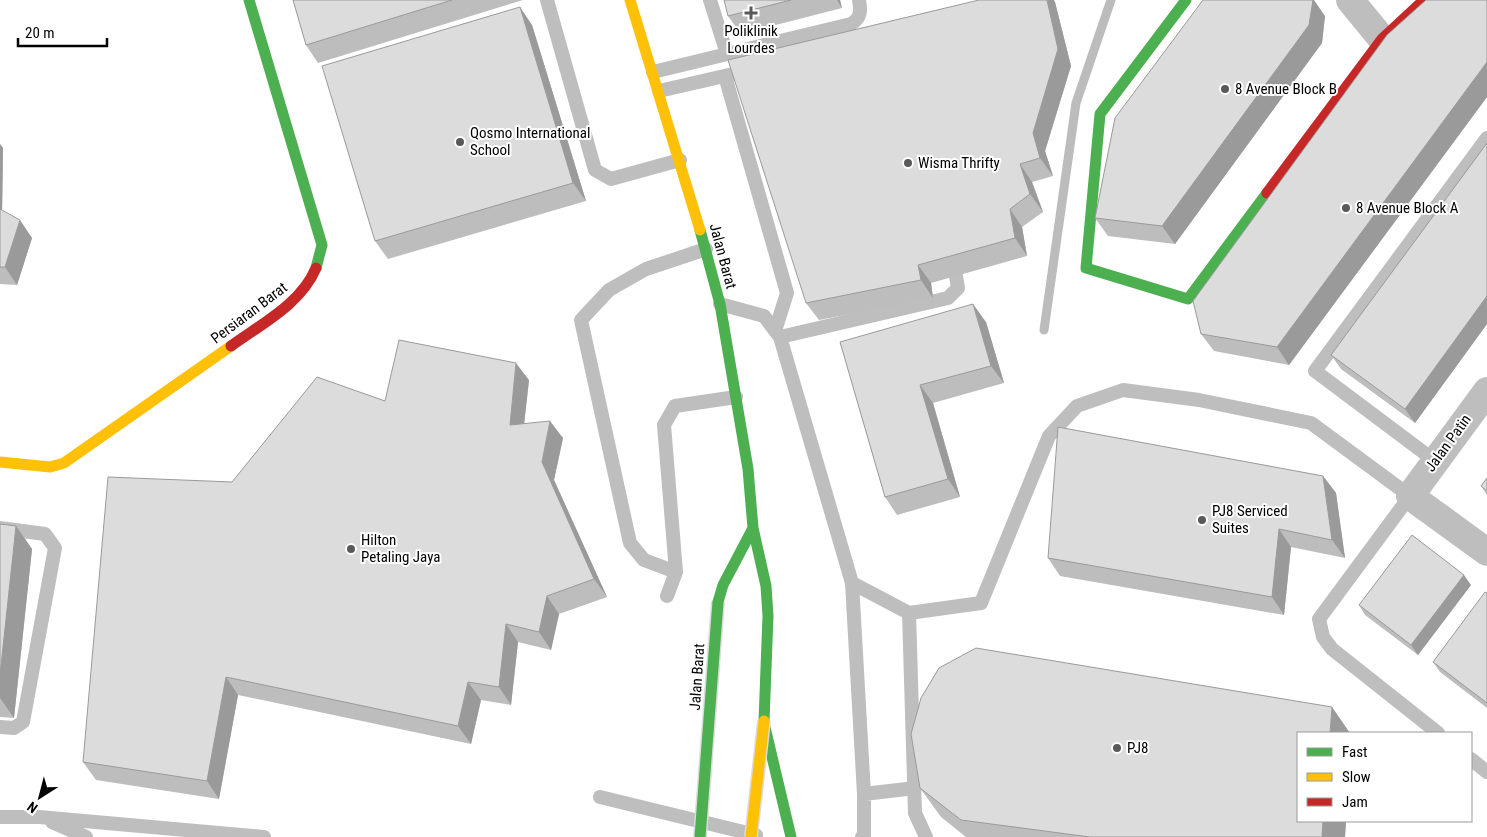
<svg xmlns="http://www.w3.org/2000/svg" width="1487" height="837" font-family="'Roboto Condensed',sans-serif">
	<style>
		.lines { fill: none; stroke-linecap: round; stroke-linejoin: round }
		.stream { stroke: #bcbcbc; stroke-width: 9 }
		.lane { stroke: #bebebe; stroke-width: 14 }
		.street { stroke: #bebebe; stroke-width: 28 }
		.fast { stroke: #4caf50; stroke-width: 11 }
		.slow { stroke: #ffc107; stroke-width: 11 }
		.jam { stroke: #c62828; stroke-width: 11 }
		.fast-bridge-casing { stroke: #dbdbdb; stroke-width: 14; stroke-linecap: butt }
		.slow-bridge-casing { stroke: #dbdbdb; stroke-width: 14; stroke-linecap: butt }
		.fast-bridge { stroke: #4caf50; stroke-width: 11 }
		.slow-bridge { stroke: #ffc107; stroke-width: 11 }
		.wall { fill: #bdbdbd }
		.shaded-wall { fill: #9a9a9a }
		.building { fill: #dcdcdc; stroke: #9a9a9a }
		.poi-dot { fill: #595959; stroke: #fff; stroke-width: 2 }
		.labels { text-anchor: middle; stroke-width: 4; stroke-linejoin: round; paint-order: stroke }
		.poi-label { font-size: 15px; fill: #000; stroke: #fff; text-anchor: start }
		.street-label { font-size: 15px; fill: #000; stroke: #fff }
	</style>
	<rect width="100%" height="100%" fill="#fff"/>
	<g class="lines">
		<path class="stream" d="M 1044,330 L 1076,103 L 1111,0"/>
		<path class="lane" d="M 547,0 L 595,170 L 611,179 L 680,160
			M 710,0 L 727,54
			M 653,72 L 851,24 C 861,18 861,11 859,0
			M 725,76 L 787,293 L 775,331
			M 659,91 L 733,74
			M 720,304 L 764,316 L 780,337 L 948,298 L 958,288 L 956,276
			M 780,337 L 852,583 L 864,794 L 864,836 L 862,837
			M 1435,461 L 1315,371 L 1487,138
			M 0,528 L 45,534 L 55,548 L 23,722 L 14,728 L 0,727
			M 676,572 L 644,560 L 630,543 L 581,320 L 609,290 L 646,269 L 706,249
			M 852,583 L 909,613
			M 667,596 L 676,572 L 664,425 L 675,406 L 736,397
			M 1471,759 L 1487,772
			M 864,794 L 915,788
			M 600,797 L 756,835
			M 0,817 L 39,817 L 264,837
			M 52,822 L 86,837
			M 926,837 L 915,813 L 909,613 L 981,603 L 1049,436 L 1077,406 L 1123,390 L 1199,400 L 1311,423 L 1410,496 L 1319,619 L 1323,637 L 1332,649 L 1438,733"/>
		<path class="street" d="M 1350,0 L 1382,39
			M 1487,391 L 1410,496 L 1487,552"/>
		<path class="fast" d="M 249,0 L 322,245 L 316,268
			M 1186,0 L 1100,114 L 1086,268 L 1188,299 L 1267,193
			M 700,230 L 720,304 L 748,469 L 753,528 L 766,586 L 768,616 L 764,721
			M 718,602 L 723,585 L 753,528
			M 764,723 L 791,837"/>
		<path class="slow" d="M 630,0 L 700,230
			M 0,462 L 50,467 L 64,463 L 231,346"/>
		<path class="jam" d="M 1267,193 L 1382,39 L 1424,0
			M 231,346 C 261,324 301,304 316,268"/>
		<defs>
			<path id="fast-bridge" d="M 700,837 L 718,602"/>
			<path id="slow-bridge" d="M 751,837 L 764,721"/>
		</defs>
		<use href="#fast-bridge" class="fast-bridge-casing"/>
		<use href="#slow-bridge" class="slow-bridge-casing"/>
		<use href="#fast-bridge" class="fast-bridge"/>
		<use href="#slow-bridge" class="slow-bridge"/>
	</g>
	<path class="wall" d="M 293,0 L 523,0 L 318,63 L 306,45 Z
		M 724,0 L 840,0 L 842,8 L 741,34 L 728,16 Z
		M 1487,0 L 1487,97 L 1289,365 L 1214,351 L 1201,334 Z
		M 1055,2 L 1071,66 L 1045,151 L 1053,176 L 1032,182 L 1043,212 L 1022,227 L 1027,256 L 931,283 L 933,298 L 819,320 L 806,303 Z
		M 1325,16 L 1322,43 L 1175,244 L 1108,236 L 1095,218 Z
		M 532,25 L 586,201 L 388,259 L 375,241 Z
		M 1487,143 L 1487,324 L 1415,423 L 1341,369 L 1331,355 Z
		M 0,144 L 3,148 L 2,210 L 32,238 L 17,285 L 0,284 Z
		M 986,322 L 1004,383 L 933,403 L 960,497 L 897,515 L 885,497 L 840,342 Z
		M 529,380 L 524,424 L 563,438 L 554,480 L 607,597 L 559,614 L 551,650 L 518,642 L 511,705 L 481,700 L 471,744 L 238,695 L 219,799 L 96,780 L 83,762 L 232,482 L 385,401 Z
		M 1323,476 L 1336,493 L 1345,558 L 1291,547 L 1284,615 L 1060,576 L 1048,558 Z
		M 1487,478 L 1487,495 L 1481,486 Z
		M 0,524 L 16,526 L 32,549 L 14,718 L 0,717 Z
		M 1471,585 L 1418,655 L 1365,615 L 1359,605 Z
		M 1487,593 L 1487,708 L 1440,672 L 1433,662 Z
		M 920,788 L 1346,821 L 1345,837 L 966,837 L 941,817 Z"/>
	<path class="shaded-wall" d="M 837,0 L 840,0 L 842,8 Z
		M 1047,0 L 1054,0 L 1055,2 L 1071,66 L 1045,151 L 1053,176 L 1040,158 L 1033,133 Z
		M 1313,0 L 1314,0 L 1325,16 L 1322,43 L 1175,244 L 1162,226 Z
		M 520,7 L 532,25 L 586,201 L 573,183 Z
		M 1487,62 L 1487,97 L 1289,365 L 1277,347 Z
		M 0,144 L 3,148 L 2,221 L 0,218 Z
		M 1020,164 L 1032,182 L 1043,212 L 1030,194 Z
		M 1010,209 L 1022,227 L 1027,256 L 1015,238 Z
		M 20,220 L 32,238 L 17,285 L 5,267 Z
		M 918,265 L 931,283 L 933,298 L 921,280 Z
		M 1487,296 L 1487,324 L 1415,423 L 1405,409 Z
		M 973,304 L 986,322 L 1004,383 L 991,366 Z
		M 516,363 L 529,380 L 522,443 L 510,425 Z
		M 920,385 L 933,403 L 960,497 L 948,479 Z
		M 550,421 L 563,438 L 554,480 L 607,597 L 594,579 L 542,462 Z
		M 1323,476 L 1336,493 L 1345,558 L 1332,540 Z
		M 16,526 L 32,549 L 14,718 L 0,698 L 0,675 Z
		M 1279,529 L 1291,547 L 1284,615 L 1272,597 Z
		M 1464,575 L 1471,585 L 1418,655 L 1411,645 Z
		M 547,596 L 559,614 L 551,650 L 539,632 Z
		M 506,624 L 518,642 L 511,705 L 499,687 Z
		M 226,677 L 238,695 L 219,799 L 207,781 Z
		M 468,682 L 481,700 L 471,744 L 458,726 Z
		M 1332,707 L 1350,733 L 1330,733 Z
		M 1323,821 L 1346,821 L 1345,837 L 1322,837 Z"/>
	<path class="building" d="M 293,0 L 452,0 L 306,45 Z
		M 724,0 L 791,0 L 728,16 Z
		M 979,0 L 1047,0 L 1058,49 L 1033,133 L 1040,158 L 1020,164 L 1030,194 L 1010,209 L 1015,238 L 918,265 L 921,280 L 806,303 L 728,60 Z
		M 1203,0 L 1313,0 L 1309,25 L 1162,226 L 1095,218 L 1115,118 Z
		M 1426,0 L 1487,0 L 1487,62 L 1277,347 L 1201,334 L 1193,301 L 1387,35 Z
		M 520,7 L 573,183 L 375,241 L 322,66 Z
		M 1487,143 L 1487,296 L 1405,409 L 1331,355 Z
		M 0,209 L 20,220 L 5,267 L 0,267 Z
		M 973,304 L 991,366 L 920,385 L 948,479 L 885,497 L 840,342 Z
		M 399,340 L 516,363 L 510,425 L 550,421 L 542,462 L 594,579 L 547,596 L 539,632 L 506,624 L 499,687 L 468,682 L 458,726 L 226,677 L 207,781 L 83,762 L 108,477 L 232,482 L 317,377 L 385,401 Z
		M 1058,427 L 1323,476 L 1332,540 L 1279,529 L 1272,597 L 1048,558 Z
		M 1487,478 L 1487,491 L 1481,486 Z
		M 0,524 L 16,526 L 0,675 Z
		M 1412,535 L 1464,575 L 1411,645 L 1359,605 Z
		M 1485,592 L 1487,593 L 1487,703 L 1433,662 Z
		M 976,648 L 1332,707 L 1330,733 L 1298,733 L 1298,821 L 1323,821 L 1322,837 L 1090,837 L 961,820 L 920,788 L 911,734 L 921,698 L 939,668 Z"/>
	<g class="poi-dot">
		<path d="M748.5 5.5h5v5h5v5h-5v5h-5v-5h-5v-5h5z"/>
		<circle cx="1225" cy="89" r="5"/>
		<circle cx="460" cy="142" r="5"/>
		<circle cx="908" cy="163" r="5"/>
		<circle cx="1346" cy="208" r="5"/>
		<circle cx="1202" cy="520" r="5"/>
		<circle cx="351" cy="549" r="5"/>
		<circle cx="1117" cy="748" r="5"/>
	</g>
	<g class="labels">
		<g class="poi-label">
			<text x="751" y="36" text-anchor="middle">Poliklinik<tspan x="751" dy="17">Lourdes</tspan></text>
			<text x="1235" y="94">8 Avenue Block B</text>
			<text x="470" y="138">Qosmo International<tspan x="470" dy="17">School</tspan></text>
			<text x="918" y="168">Wisma Thrifty</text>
			<text x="1356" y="213">8 Avenue Block A</text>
			<text x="1212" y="516">PJ8 Serviced<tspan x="1212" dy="17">Suites</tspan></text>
			<text x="361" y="545">Hilton<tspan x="361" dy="17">Petaling Jaya</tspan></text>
			<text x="1127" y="753">PJ8</text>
		</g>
		<g class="street-label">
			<text transform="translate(723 256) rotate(75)" y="5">Jalan Barat</text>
			<text transform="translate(249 313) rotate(-37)" y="5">Persiaran Barat</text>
			<text transform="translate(1448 443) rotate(-54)" y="5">Jalan Patin</text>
			<text transform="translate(697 677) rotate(-86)" y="5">Jalan Barat</text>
		</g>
	</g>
	<rect x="1297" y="732" width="175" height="90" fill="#ffffff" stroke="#999999"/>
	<rect x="1307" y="748" width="25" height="8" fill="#4caf50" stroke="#999999"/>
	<text x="1342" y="757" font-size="15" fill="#000000">Fast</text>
	<rect x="1307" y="773" width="25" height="8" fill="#ffc107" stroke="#999999"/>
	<text x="1342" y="782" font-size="15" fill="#000000">Slow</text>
	<rect x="1307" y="798" width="25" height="8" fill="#c62828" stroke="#999999"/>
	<text x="1342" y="807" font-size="15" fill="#000000">Jam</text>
	<g transform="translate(40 797) rotate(216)" stroke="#ffffff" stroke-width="4" paint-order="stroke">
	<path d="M0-4L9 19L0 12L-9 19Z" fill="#000000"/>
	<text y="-8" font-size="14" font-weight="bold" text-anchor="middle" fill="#000000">N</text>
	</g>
	<path d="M18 38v8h89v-8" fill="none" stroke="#000000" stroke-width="2.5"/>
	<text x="25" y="38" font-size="15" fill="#000000" stroke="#ffffff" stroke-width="4" paint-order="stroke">20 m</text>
</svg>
